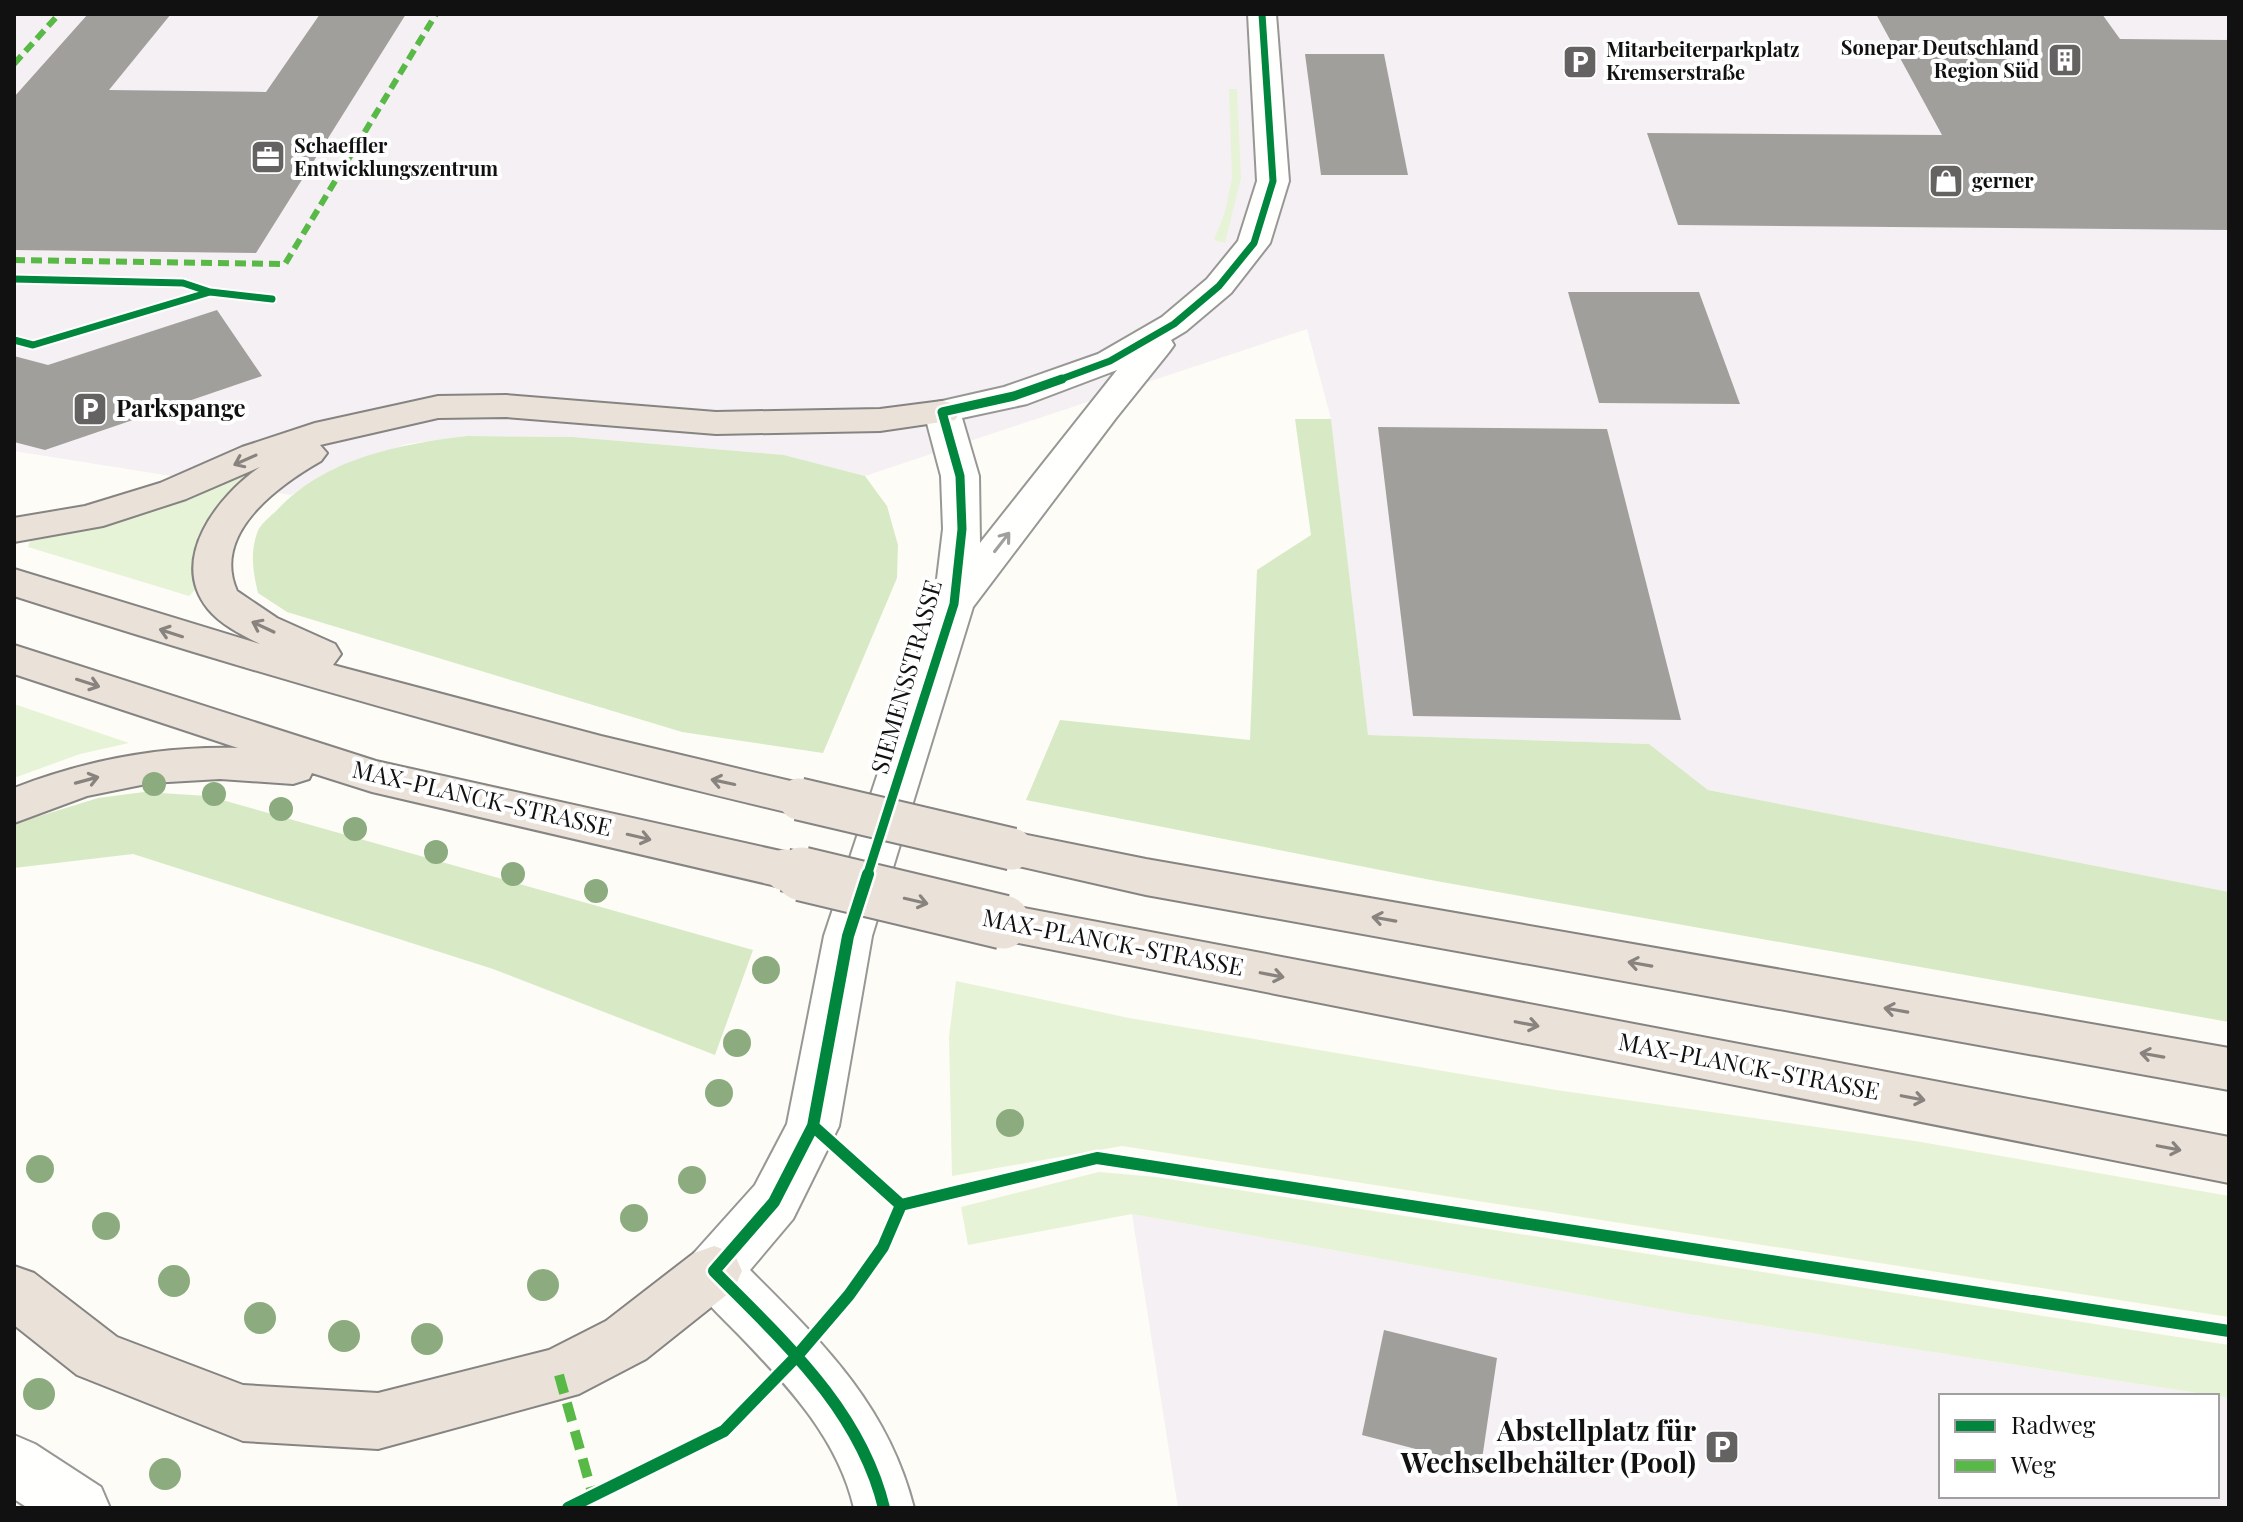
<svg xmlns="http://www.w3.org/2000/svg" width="2243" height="1522" font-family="'Playfair Display',serif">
	<rect width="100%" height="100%" fill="#fdfcf7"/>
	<path fill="#f5f0f3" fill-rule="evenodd" d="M14,14H2229V892L1708,790L1649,744L1368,735L1331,419L1307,329L865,476L784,455L573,437L467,436L407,444L335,468L291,495L14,451Z
		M1132,1214L1688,1314L2229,1398V1508H1178ZM1941,1396H2217V1496H1941Z"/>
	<path fill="#e7f3d7" d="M1229,89H1237L1241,178L1225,243L1214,240L1225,212L1232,178Z
		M246,469L262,472L202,583L189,596L28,547L30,541L36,538C112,530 178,502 246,469Z
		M14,704L129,743L80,754L14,778Z
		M956,981L1129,1018L1556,1090L1915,1141L2229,1196V1317L1122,1146L952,1176L949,1037Z
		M1099,1172L1156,1177L2229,1345V1398L1688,1314L1132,1214L968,1245L961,1207Z"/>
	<path fill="#d8eac5" d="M1295,419H1331L1368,735L1649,744L1708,790L2229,892V1022L1436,881L1026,800L1060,720L1250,740L1257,570L1311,535Z
		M467,436L573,437L784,455L865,476L887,506L898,545L897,578L823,753L682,732L287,612L258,593C253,572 250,554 257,533C260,524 270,517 277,510C325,458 400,444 467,436Z
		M144,792L208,796L753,950L715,1055L493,969L133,854L14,868V824L98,798Z"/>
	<path fill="#a19f9c" d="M88,14H171L109,90L266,92L320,14H406L256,253L14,250V97Z
		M1876,14H2102L2120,39L2229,40V230L1678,225L1647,133L1942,135Z
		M1305,54H1384L1408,175H1321Z
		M1568,292H1699L1740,404L1599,403Z
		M217,310L262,376L45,450L14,442V356L48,365Z
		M1378,427L1607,429L1681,720L1413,716Z
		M1384,1330L1497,1358L1481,1466L1362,1435Z"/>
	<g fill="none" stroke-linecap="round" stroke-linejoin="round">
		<g stroke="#979795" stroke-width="4">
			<path id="minor" d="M1248,14H1276L1289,181L1270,243L1231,293L1186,331L1171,340L1174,345L1169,352L1116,418L973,607L872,936L839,1126L793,1219L750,1270C822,1342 888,1405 914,1508H854C838,1439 789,1387 741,1337C721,1316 698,1297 686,1271L694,1253L755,1185L787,1124L824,936L934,604L943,529L941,476L924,412L929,404L1004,387L1098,354L1162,317L1207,279L1238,241L1257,181ZM1117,370L980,543L979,476L962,418L1027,404Z
				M14,1435L35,1444L101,1487L110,1508H28L14,1499Z"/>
		</g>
		<g stroke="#858482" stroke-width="4">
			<path id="highway" d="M506,395L716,412L880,409L942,401L955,404L960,412L955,420L880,431L716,434L506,417L438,418L320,445L327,453L321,461C279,485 211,533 237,591L277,618L335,644L341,654L333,665L601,736L799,783L815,787L821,799L815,811L799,815C534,753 273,679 14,596V569L260,644C242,635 221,625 208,609C168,559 218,496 260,467L186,499L103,526L14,542V518L85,506L160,483L242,447L315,423L438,396Z
				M14,645L376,761L785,852L801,858L808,870L801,882L785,888L372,792L312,773L309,779L293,784L220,779L151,783L87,796L14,823V788C86,760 161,746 238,748L14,674Z
				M1012,832L1146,859L2229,1048V1090L1146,895L996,861L989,849L996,837Z
				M1003,904L2229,1137V1183L1003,940L986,935L979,922L986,909Z
				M714,1246L734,1253L742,1271L734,1289L646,1359L579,1394L378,1449L243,1441L77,1375L14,1325V1266L34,1273L117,1337L243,1385L378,1393L549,1350L606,1321L694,1253Z"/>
		</g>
		<use href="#minor" fill="#fffffe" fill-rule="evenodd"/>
		<use href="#highway" fill="#eae1d8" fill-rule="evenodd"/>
		<g stroke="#858482" stroke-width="45" stroke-linecap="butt">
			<path id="highway-bridge-far1" d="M799,799L1012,849
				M785,870L811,876"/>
		</g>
		<g stroke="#858482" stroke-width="57" stroke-linecap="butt">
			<path id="highway-bridge" d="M802,874L1003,922"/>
		</g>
		<use href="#highway-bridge-far1" stroke="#eae1d8" stroke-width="41"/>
		<use href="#highway-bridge" stroke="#eae1d8" stroke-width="53"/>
		<path stroke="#58b947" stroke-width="6" stroke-dasharray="11 6" stroke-linecap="butt" d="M14,64L59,14
			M14,260L285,264L436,14"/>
		<path stroke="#58b947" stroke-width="10" stroke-dasharray="19 10" stroke-linecap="butt" d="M559,1375L593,1496"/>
		<g stroke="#fff" stroke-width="11">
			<path id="cycleway-far2" d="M14,279L183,283L210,292
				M14,340L33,345L210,292L272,299
				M1056,381L1110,361L1174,324L1219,286L1254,243L1273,181L1262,14"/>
		</g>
		<g stroke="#fff" stroke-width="14">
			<path id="cycleway-far1" d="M867,876L954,604L962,529L960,476L942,412L1014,396L1062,379"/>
		</g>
		<g stroke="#fff" stroke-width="17">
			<path id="cycleway" d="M868,874L848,936L813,1126L774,1202L714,1271C783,1341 860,1409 884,1508
				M813,1126L901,1205
				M568,1508L724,1431L796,1357L849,1295L883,1247L901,1205L1097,1158L2229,1331"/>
		</g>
		<use href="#cycleway-far2" stroke="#00873e" stroke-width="7"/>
		<use href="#cycleway-far1" stroke="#00873e" stroke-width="9"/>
		<use href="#cycleway" stroke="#00873e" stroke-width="12"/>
	</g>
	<g fill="#8cac80">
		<circle cx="154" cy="784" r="12"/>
		<circle cx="214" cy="794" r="12"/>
		<circle cx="281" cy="809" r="12"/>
		<circle cx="355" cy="829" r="12"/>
		<circle cx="436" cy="852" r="12"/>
		<circle cx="513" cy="874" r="12"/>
		<circle cx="596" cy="891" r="12"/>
		<circle cx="766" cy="970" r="14"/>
		<circle cx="737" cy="1043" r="14"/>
		<circle cx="719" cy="1093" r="14"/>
		<circle cx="1010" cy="1123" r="14"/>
		<circle cx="40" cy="1169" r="14"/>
		<circle cx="692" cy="1180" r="14"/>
		<circle cx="634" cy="1218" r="14"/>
		<circle cx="106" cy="1226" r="14"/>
		<circle cx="174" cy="1281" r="16"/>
		<circle cx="543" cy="1285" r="16"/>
		<circle cx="260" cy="1318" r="16"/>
		<circle cx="344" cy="1336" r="16"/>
		<circle cx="427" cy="1339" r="16"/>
		<circle cx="39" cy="1394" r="16"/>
		<circle cx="165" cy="1474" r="16"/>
	</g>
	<defs><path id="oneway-shaft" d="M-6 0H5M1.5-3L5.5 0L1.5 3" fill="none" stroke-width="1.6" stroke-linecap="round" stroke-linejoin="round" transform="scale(2)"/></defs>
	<g stroke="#88837e">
		<use href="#oneway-shaft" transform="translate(245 460) rotate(156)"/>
		<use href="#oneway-shaft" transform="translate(263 627) rotate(-155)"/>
		<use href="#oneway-shaft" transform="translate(171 633) rotate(-162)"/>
		<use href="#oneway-shaft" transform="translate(88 683) rotate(18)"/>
		<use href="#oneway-shaft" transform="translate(87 780) rotate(-15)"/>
		<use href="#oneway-shaft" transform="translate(723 782) rotate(-168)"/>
		<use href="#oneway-shaft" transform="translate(639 837) rotate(13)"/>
		<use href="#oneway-shaft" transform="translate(916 901) rotate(13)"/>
		<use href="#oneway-shaft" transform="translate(1384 919) rotate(-170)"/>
		<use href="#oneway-shaft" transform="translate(1640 964) rotate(-170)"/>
		<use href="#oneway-shaft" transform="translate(1272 975) rotate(11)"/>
		<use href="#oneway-shaft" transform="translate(1896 1010) rotate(-170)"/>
		<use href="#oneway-shaft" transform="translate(1527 1024) rotate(11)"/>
		<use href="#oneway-shaft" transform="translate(2152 1055) rotate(-170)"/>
		<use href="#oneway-shaft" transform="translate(1913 1098) rotate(11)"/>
		<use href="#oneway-shaft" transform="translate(2169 1148) rotate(11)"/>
	</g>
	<use stroke="#a0a09f" href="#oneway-shaft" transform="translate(1002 542) rotate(-52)"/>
	<defs>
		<g id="building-square" transform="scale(1.8)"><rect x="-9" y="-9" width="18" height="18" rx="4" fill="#646362" stroke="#fff"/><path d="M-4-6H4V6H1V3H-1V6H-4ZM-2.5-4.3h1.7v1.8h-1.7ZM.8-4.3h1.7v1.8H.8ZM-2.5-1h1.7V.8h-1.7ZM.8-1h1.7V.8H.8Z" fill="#fff"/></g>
		<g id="parking-square" transform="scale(1.8)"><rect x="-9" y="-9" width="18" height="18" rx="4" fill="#646362" stroke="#fff"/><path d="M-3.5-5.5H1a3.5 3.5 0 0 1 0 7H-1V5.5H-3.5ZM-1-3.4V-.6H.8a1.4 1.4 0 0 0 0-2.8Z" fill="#fff"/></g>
		<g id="office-square" transform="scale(1.8)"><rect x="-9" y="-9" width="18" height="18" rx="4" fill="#646362" stroke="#fff"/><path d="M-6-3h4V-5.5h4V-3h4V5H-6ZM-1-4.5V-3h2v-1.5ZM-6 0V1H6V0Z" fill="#fff"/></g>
		<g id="shop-square" transform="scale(1.8)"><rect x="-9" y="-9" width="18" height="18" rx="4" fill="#646362" stroke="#fff"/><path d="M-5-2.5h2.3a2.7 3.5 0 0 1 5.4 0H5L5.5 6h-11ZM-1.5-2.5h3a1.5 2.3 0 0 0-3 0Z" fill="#fff"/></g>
	</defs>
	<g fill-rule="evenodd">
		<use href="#building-square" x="2065" y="60"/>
		<use href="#parking-square" x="1580" y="62"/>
		<use href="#office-square" x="268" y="157"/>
		<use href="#shop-square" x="1946" y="181"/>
		<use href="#parking-square" x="90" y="409"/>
		<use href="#parking-square" x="1722" y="1447"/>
	</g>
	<g text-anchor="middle" stroke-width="8" stroke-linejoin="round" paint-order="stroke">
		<g font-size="20" font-weight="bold" fill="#111" stroke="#fff" text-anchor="start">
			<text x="2039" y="55" text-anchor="end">Sonepar Deutschland<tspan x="2039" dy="23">Region Süd</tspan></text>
			<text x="1606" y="57">Mitarbeiterparkplatz<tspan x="1606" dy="23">Kremserstraße</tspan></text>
			<text x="294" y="153">Schaeffler<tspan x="294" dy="23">Entwicklungszentrum</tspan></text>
			<text x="1972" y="188">gerner</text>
		</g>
		<g font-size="24" font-weight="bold" fill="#111" stroke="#fff" text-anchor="start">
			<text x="116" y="417">Parkspange</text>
		</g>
		<g font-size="24" fill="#111" stroke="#fff">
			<text transform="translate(907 677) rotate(-74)" y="8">SIEMENSSTRASSE</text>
			<text transform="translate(482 799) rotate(13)" y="8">MAX-PLANCK-STRASSE</text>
			<text transform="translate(1113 943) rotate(11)" y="8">MAX-PLANCK-STRASSE</text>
			<text transform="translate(1749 1067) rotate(11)" y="8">MAX-PLANCK-STRASSE</text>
		</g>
		<g font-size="28" font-weight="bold" fill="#111" stroke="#fff" text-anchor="end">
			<text x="1696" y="1441">Abstellplatz für<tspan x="1696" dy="32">Wechselbehälter (Pool)</tspan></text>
		</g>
	</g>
	<rect width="2243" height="1522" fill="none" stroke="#111111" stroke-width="32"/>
	<rect x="1939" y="1394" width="280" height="104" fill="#ffffff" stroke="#a0a0a0" stroke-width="2"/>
	<rect x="1955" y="1420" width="40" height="12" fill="#00873e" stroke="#a0a0a0" stroke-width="2"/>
	<text x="2011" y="1434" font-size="24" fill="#111111">Radweg</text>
	<rect x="1955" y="1460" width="40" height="12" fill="#58b947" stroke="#a0a0a0" stroke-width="2"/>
	<text x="2011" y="1474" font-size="24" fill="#111111">Weg</text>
</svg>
